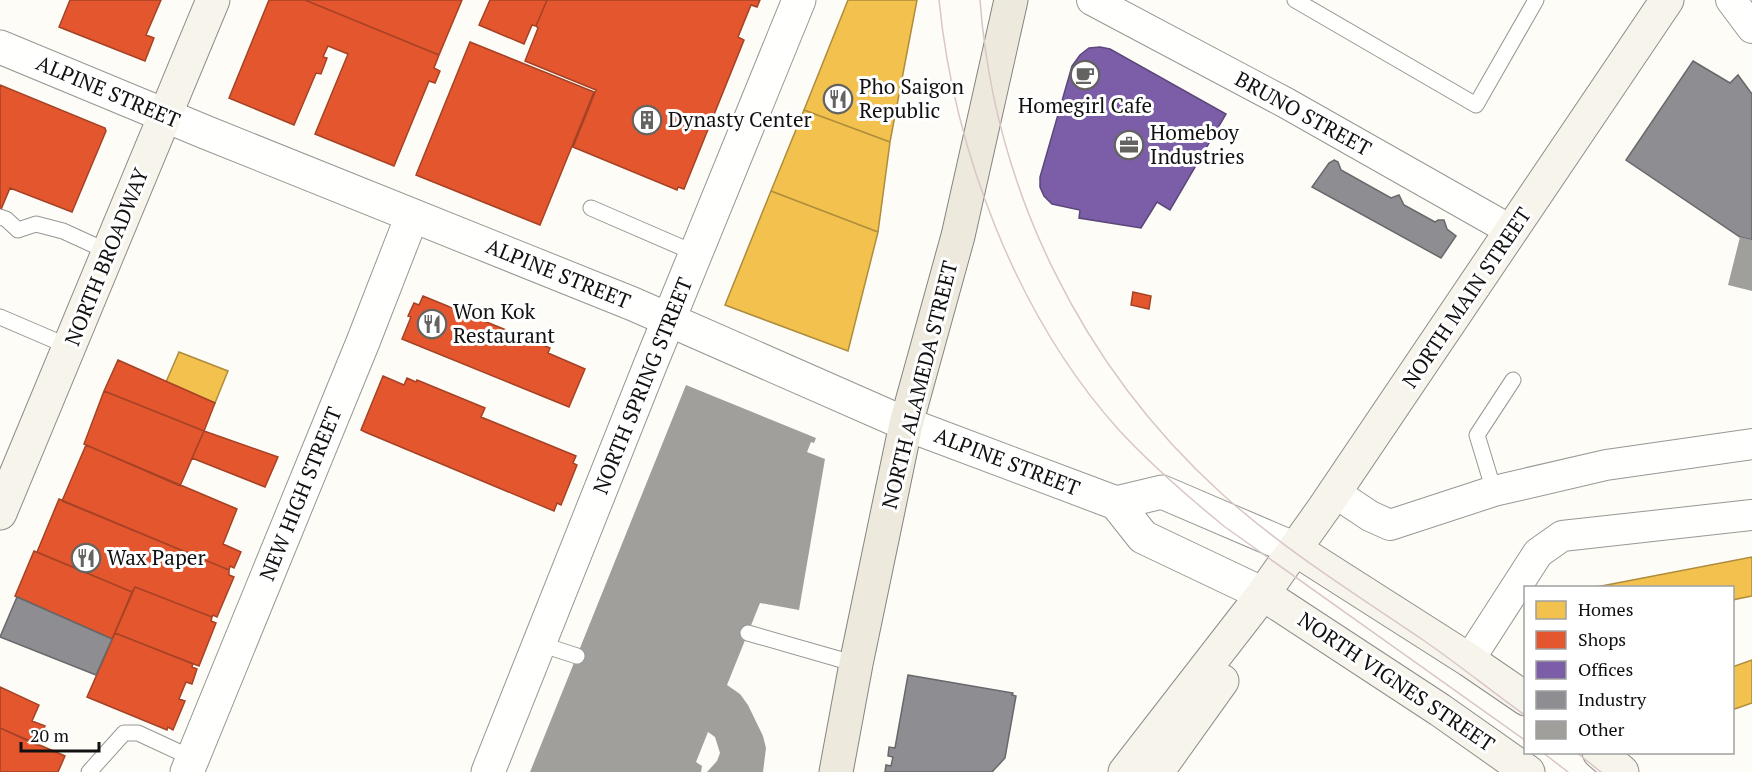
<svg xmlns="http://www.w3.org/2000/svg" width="1752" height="772" font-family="'PT Serif',serif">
	<rect width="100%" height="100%" fill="#fdfcf7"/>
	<path fill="#f2c14e" stroke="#ae8c3c" stroke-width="1.5" d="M848,0H917L890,142L804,110Z
		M804,110L890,142L878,232L771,191Z
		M771,191L878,232L848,351L725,305Z
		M179,352L228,371L215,403L166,382Z
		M1752,557V596L1732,600V588H1591Z
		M1752,660V703L1732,710V667Z"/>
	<path fill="#e4572e" stroke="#a54225" stroke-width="1.5" d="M70,0H161L146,35L154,38L145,61L59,27Z
		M269,0H305L439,55L434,68L440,71L435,83L429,81L394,166L315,134L348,54L328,46L323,57L327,58L321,74L316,73L294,125L229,98Z
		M305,0H462L439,55Z
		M490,0H547L536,26L532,25L524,44L479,25Z
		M547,0H760L757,7L751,5L738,37L744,40L684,189L678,187L677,190L573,147L596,90L525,61L538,28L536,26Z
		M470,42L594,92L540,225L416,175Z
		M0,85L105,128L106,131L72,212L10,188L0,212Z
		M1133,292L1151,296L1149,309L1131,305Z
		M423,296L550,348L548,353L585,369L569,407L402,339L411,317L408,316L414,303L419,305Z
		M118,360L215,403L204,431L104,391Z
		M383,376L404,385L407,378L416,382L417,380L485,408L481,417L576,456L573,463L577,465L561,505L557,503L554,511L365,432L361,430Z
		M104,391L204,431L180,486L84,444Z
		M204,431L278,457L265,487L192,458Z
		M86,445L237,509L223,544L241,552L234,568L230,566L229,570L62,501Z
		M59,499L229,570V575L234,577L217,617L213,615L212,617L135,587L132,592L37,552Z
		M34,551L132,592L112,639L15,596Z
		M135,587L212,617L211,621L216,623L199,666L115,633Z
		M115,633L193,664L192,667L197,669L192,684L186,682L179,699L185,701L173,730L168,727L167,730L87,697Z
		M0,687L39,705L32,721L45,726L37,745L0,728Z
		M0,728L65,756L58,772H0Z"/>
	<path fill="#7b5ea7" stroke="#5b477a" stroke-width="1.5" d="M1100,47L1110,49L1226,114L1170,210L1157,202L1141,228L1079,218L1080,210L1052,204L1044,196L1040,187V177L1072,66L1080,55L1089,48Z"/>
	<path fill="#8d8d92" stroke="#68686b" stroke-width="1.5" d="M1693,61L1730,83L1738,75L1752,94V240L1740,237L1626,160Z
		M1334,160L1338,162L1341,170L1391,198L1399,195L1404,205L1435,222L1438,220H1444L1447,229L1456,236L1441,258L1312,187L1329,163Z
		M17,597L112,639L96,675L0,637Z
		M908,675L1013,693L1012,695L1016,696L1005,758L992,772H885L886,765L891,766L893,757L888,756L889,747L895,748Z"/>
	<path fill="#a19f9c" d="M1740,237L1752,240V291L1728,285Z
		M686,385L816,438L814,443L811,442L807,452L825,459L799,610L760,603L727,685L740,694L748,705L763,736L766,748L763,772H707L717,761L720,753L715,737L708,732L696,762L702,766L701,772H530Z"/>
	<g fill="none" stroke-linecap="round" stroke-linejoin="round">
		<g stroke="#979795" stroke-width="17">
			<path id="service" d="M1295,0L1476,105L1536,0
				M591,208L697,254
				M0,217L6,219L18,230L36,224L63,231L109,252
				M0,317L70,347
				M1494,491L1477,435L1513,380
				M748,633L856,664
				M540,644L577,656
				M89,772L124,733H138L192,758"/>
		</g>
		<g stroke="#979795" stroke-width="32">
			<path id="minor" d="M1092,0L1286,103L1512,231
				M1731,0L1752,28
				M1334,492L1370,516L1390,525L1494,491L1606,465L1752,444
				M1469,660L1538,553L1562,536L1752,515"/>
		</g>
		<g stroke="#979795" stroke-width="35">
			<path id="tertiary" d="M0,47L205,132L633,304L906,424L1116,503L1143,537L1263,594
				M1116,503L1162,492L1295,549
				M187,772L363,342L412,216
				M488,772L651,363L799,0"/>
		</g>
		<g stroke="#8e8d8b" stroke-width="35">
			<path id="secondary" d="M0,513L213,0
				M1295,549L1469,660L1526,699
				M1263,594L1440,710L1528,772
				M1599,752L1622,772
				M1125,772L1263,594L1324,508L1667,0
				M1157,772L1222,681"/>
		</g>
		<g stroke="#858482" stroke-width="35">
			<path id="primary" d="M836,772L856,664L906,424L958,236L1011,0"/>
		</g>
		<use href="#service" stroke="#fffffe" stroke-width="15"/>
		<use href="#minor" stroke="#fffffe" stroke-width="30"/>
		<use href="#tertiary" stroke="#fffffe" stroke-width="33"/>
		<use href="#secondary" stroke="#f6f4eb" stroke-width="33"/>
		<use href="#primary" stroke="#ede9dc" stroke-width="33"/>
		<path stroke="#d9c6c7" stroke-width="1.5" d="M939,0C954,150 1016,315 1118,429C1151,465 1187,496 1225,527L1526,741
			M980,0C994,188 1081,366 1221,493C1283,549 1354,593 1423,640C1458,664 1491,691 1526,716
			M1542,752L1568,772
			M1576,752L1601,772"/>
	</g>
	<defs>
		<g id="cafe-ring" transform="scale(1.5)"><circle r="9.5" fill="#fff" stroke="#646362" stroke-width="1.5"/><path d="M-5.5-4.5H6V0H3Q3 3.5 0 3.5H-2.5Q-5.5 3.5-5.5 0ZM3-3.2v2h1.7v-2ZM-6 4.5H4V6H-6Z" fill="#646362"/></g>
		<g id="restaurant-ring" transform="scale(1.5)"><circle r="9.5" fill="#fff" stroke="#646362" stroke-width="1.5"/><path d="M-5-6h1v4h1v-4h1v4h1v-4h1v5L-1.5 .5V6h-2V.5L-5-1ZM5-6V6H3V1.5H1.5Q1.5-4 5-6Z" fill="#646362"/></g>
		<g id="building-ring" transform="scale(1.5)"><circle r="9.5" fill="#fff" stroke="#646362" stroke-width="1.5"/><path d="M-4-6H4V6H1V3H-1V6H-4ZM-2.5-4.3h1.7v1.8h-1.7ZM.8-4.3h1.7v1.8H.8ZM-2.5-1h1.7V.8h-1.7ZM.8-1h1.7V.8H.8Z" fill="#646362"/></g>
		<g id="office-ring" transform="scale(1.5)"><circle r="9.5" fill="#fff" stroke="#646362" stroke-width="1.5"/><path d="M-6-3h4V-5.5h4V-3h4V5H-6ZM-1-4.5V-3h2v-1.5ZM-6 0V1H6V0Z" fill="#646362"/></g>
	</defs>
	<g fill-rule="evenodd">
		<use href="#cafe-ring" x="1085" y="75"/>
		<use href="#restaurant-ring" x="838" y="99"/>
		<use href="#building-ring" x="647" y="120"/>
		<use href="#office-ring" x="1129" y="145"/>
		<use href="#restaurant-ring" x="432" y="324"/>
		<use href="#restaurant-ring" x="86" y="558"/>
	</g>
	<g text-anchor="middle" stroke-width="6" stroke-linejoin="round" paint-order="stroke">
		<g font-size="21" fill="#111" stroke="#fff" text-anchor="start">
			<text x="859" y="94">Pho Saigon<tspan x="859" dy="24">Republic</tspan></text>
			<text x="1085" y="113" text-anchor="middle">Homegirl Cafe</text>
			<text x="668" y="127">Dynasty Center</text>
			<text x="1150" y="140">Homeboy<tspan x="1150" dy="24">Industries</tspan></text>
			<text x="453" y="319">Won Kok<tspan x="453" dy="24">Restaurant</tspan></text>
			<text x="107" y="565">Wax Paper</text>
		</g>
		<g font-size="21" fill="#111" stroke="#fff">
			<text transform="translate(108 92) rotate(23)" y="7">ALPINE STREET</text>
			<text transform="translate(1303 114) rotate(29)" y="7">BRUNO STREET</text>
			<text transform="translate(107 257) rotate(-68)" y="7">NORTH BROADWAY</text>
			<text transform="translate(558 274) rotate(22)" y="7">ALPINE STREET</text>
			<text transform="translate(1467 298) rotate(-56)" y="7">NORTH MAIN STREET</text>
			<text transform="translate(920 385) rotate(-76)" y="7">NORTH ALAMEDA STREET</text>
			<text transform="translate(643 386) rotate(-68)" y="7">NORTH SPRING STREET</text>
			<text transform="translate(1007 462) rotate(21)" y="7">ALPINE STREET</text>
			<text transform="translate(301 494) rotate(-68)" y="7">NEW HIGH STREET</text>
			<text transform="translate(1396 682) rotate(34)" y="7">NORTH VIGNES STREET</text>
		</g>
	</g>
	<rect x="1524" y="586" width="210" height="168" fill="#ffffff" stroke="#a0a0a0" stroke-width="1.5"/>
	<rect x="1536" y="601" width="30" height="18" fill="#f2c14e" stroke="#a0a0a0" stroke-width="1.5"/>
	<text x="1578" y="616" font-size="18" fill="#111111">Homes</text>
	<rect x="1536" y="631" width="30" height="18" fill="#e4572e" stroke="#a0a0a0" stroke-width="1.5"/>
	<text x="1578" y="646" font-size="18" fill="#111111">Shops</text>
	<rect x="1536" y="661" width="30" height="18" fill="#7b5ea7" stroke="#a0a0a0" stroke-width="1.5"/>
	<text x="1578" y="676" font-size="18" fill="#111111">Offices</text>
	<rect x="1536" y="691" width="30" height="18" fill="#8d8d92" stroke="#a0a0a0" stroke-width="1.5"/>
	<text x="1578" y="706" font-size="18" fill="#111111">Industry</text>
	<rect x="1536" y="721" width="30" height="18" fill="#a19f9c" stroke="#a0a0a0" stroke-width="1.5"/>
	<text x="1578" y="736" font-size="18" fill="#111111">Other</text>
	<path d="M21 742v9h78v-9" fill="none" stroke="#111111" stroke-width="3"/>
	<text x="30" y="742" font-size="18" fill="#111111" stroke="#ffffff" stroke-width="4.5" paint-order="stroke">20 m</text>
</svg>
